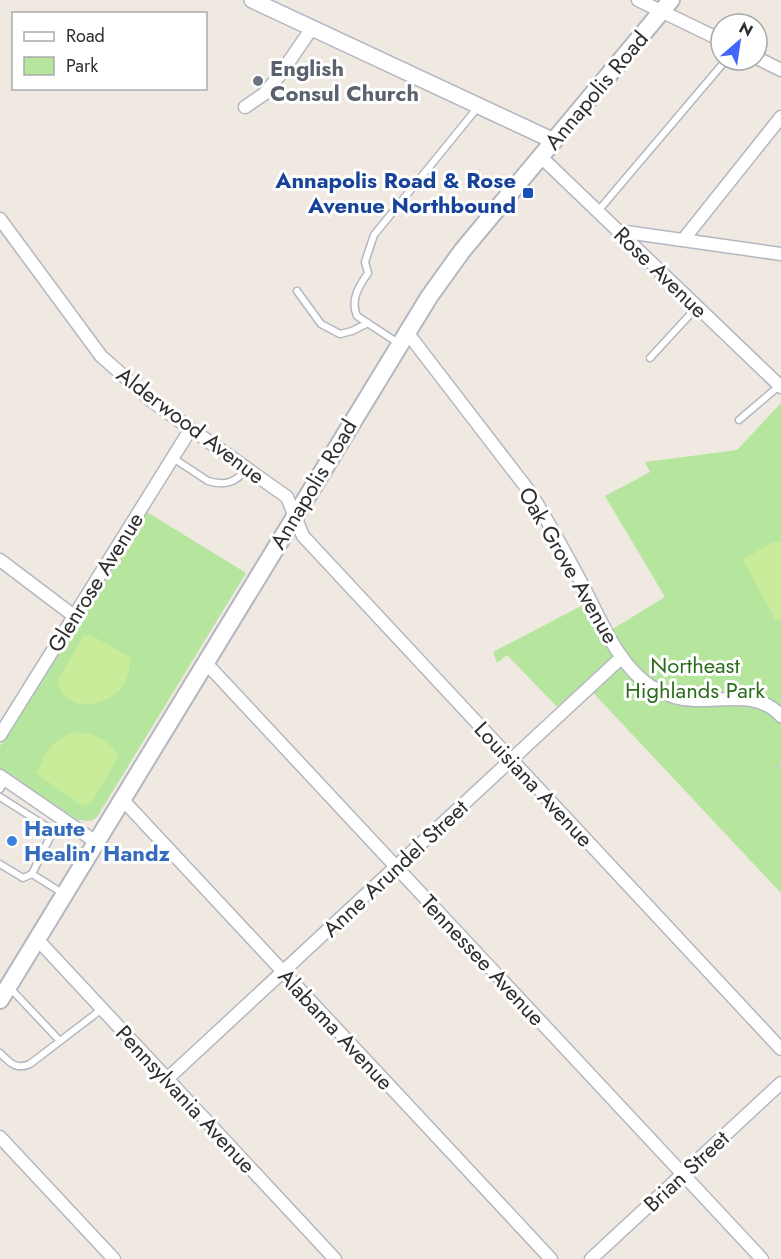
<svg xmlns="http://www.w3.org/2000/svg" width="781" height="1259" font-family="Jost,sans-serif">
	<rect width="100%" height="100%" fill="#efe9e1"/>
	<path fill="#b6e59e" d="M781,403V893L584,683L557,707L507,655L497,663L493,652L585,604L603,635L665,597L605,496L650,472L645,462L737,450Z
		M147,512L246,573L97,817L91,821L78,820L0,769V746Z"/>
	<path fill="#c9ec9a" d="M781,541V620L775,619L743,560L769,544Z
		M91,635L131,658C129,668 129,677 123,686C111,703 81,712 64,695C61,692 59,686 57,682L83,636Z
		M77,732C94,734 111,740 118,757L91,804L80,805L36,773C47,751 51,739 77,732Z"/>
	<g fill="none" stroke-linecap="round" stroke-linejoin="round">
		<g stroke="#b4b7c1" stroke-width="9">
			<path id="service" d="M598,211L726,60
				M297,291L321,324L340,334L352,331L368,323
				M398,343L357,316C350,300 359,286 368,273L365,262L374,235L478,107
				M650,358L697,307
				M739,420L779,386
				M173,458L208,481C225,486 236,483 247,468
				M0,789L5,780
				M0,797L49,828L52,833L32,874
				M0,864L23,878L32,874L64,894
				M9,987L60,1041
				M0,1053C10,1063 16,1070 30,1064L102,1009"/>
		</g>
		<g stroke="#b4b7c1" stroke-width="15">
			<path id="minor" d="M638,0L721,40
				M757,58L781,70
				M245,107L264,94L279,76L312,28
				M541,157L781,387
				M0,219L101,356L153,402L287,497L303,536L781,1049
				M619,231L781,254
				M683,240L781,117
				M406,331L529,491C549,522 566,554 583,586C601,620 618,666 652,687C664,694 680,700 695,700C724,701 759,691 781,716
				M0,560L74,616
				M205,662L762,1259
				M0,735L190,430
				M0,776L96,842
				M122,799L551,1259
				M37,939L335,1259
				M167,1079L622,657
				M0,1137L114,1259
				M591,1259L781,1083"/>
		</g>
		<g stroke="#b4b7c1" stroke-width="18">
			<path id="tertiary" d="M252,0L554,141"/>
		</g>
		<g stroke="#b4b7c1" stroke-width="20">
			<path id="secondary" d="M0,1000L429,297L462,251L671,0"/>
		</g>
		<path stroke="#c9c9c9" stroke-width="2" stroke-dasharray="4.5 3" stroke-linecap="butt" d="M775,768L781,762"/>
		<use href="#service" stroke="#fff" stroke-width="6"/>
		<use href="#minor" stroke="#fff" stroke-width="12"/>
		<use href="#tertiary" stroke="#fff" stroke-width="15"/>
		<use href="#secondary" stroke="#fff" stroke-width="16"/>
	</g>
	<circle fill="#6b7280" stroke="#fff" stroke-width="2" cx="258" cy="81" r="6"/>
	<rect fill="#1a4fb4" stroke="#fff" stroke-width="2" x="522" y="187" width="12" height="12" rx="3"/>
	<circle fill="#3f7fe0" stroke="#fff" stroke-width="2" cx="12" cy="841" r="6"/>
	<g text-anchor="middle" stroke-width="6" stroke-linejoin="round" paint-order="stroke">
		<g font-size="22" font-weight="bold" fill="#5b616d" stroke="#fff" text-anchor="start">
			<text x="270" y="76">English<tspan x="270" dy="25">Consul Church</tspan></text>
		</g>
		<g font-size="22" fill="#2e2e2e" stroke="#fff">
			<text transform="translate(596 90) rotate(-50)" y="8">Annapolis Road</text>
			<text transform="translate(661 272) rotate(44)" y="8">Rose Avenue</text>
			<text transform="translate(191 425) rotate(37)" y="8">Alderwood Avenue</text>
			<text transform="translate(313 484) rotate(-59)" y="8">Annapolis Road</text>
			<text transform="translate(569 565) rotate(60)" y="8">Oak Grove Avenue</text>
			<text transform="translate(95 582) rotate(-58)" y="8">Glenrose Avenue</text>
			<text transform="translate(534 784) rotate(47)" y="8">Louisiana Avenue</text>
			<text transform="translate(395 868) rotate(-43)" y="8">Anne Arundel Street</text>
			<text transform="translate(483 960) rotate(47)" y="8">Tennessee Avenue</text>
			<text transform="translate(336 1029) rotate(47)" y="8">Alabama Avenue</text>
			<text transform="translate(186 1099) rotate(47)" y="8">Pennsylvania Avenue</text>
			<text transform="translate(686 1171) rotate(-43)" y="8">Brian Street</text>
		</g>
		<g font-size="22" font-weight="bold" fill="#164399" stroke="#fff" text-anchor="end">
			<text x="516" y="188">Annapolis Road &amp; Rose<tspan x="516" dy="25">Avenue Northbound</tspan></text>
		</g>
		<g font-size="22" fill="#2c6e1b" stroke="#fff">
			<text x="695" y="673">Northeast<tspan x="695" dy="25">Highlands Park</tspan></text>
		</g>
		<g font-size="22" font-weight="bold" fill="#366cbe" stroke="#fff" text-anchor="start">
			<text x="24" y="836">Haute<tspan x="24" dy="25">Healin' Handz</tspan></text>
		</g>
	</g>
	<rect x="12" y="12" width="195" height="78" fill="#ffffff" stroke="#ababab" stroke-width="1.5"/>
	<rect x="24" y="32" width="30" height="9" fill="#ffffff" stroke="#ababab" stroke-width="1.5"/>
	<text x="66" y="42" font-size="18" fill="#2e2e2e">Road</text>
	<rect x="24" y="57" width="30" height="18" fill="#b6e59e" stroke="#ababab" stroke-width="1.5"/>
	<text x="66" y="72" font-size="18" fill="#2e2e2e">Park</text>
	<g transform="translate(739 42) rotate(29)"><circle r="28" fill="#ffffff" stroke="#ababab" stroke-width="1.5"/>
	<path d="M0-4.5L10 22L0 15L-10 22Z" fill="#4264fb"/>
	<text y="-9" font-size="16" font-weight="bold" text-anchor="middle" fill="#2e2e2e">N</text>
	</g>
</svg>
